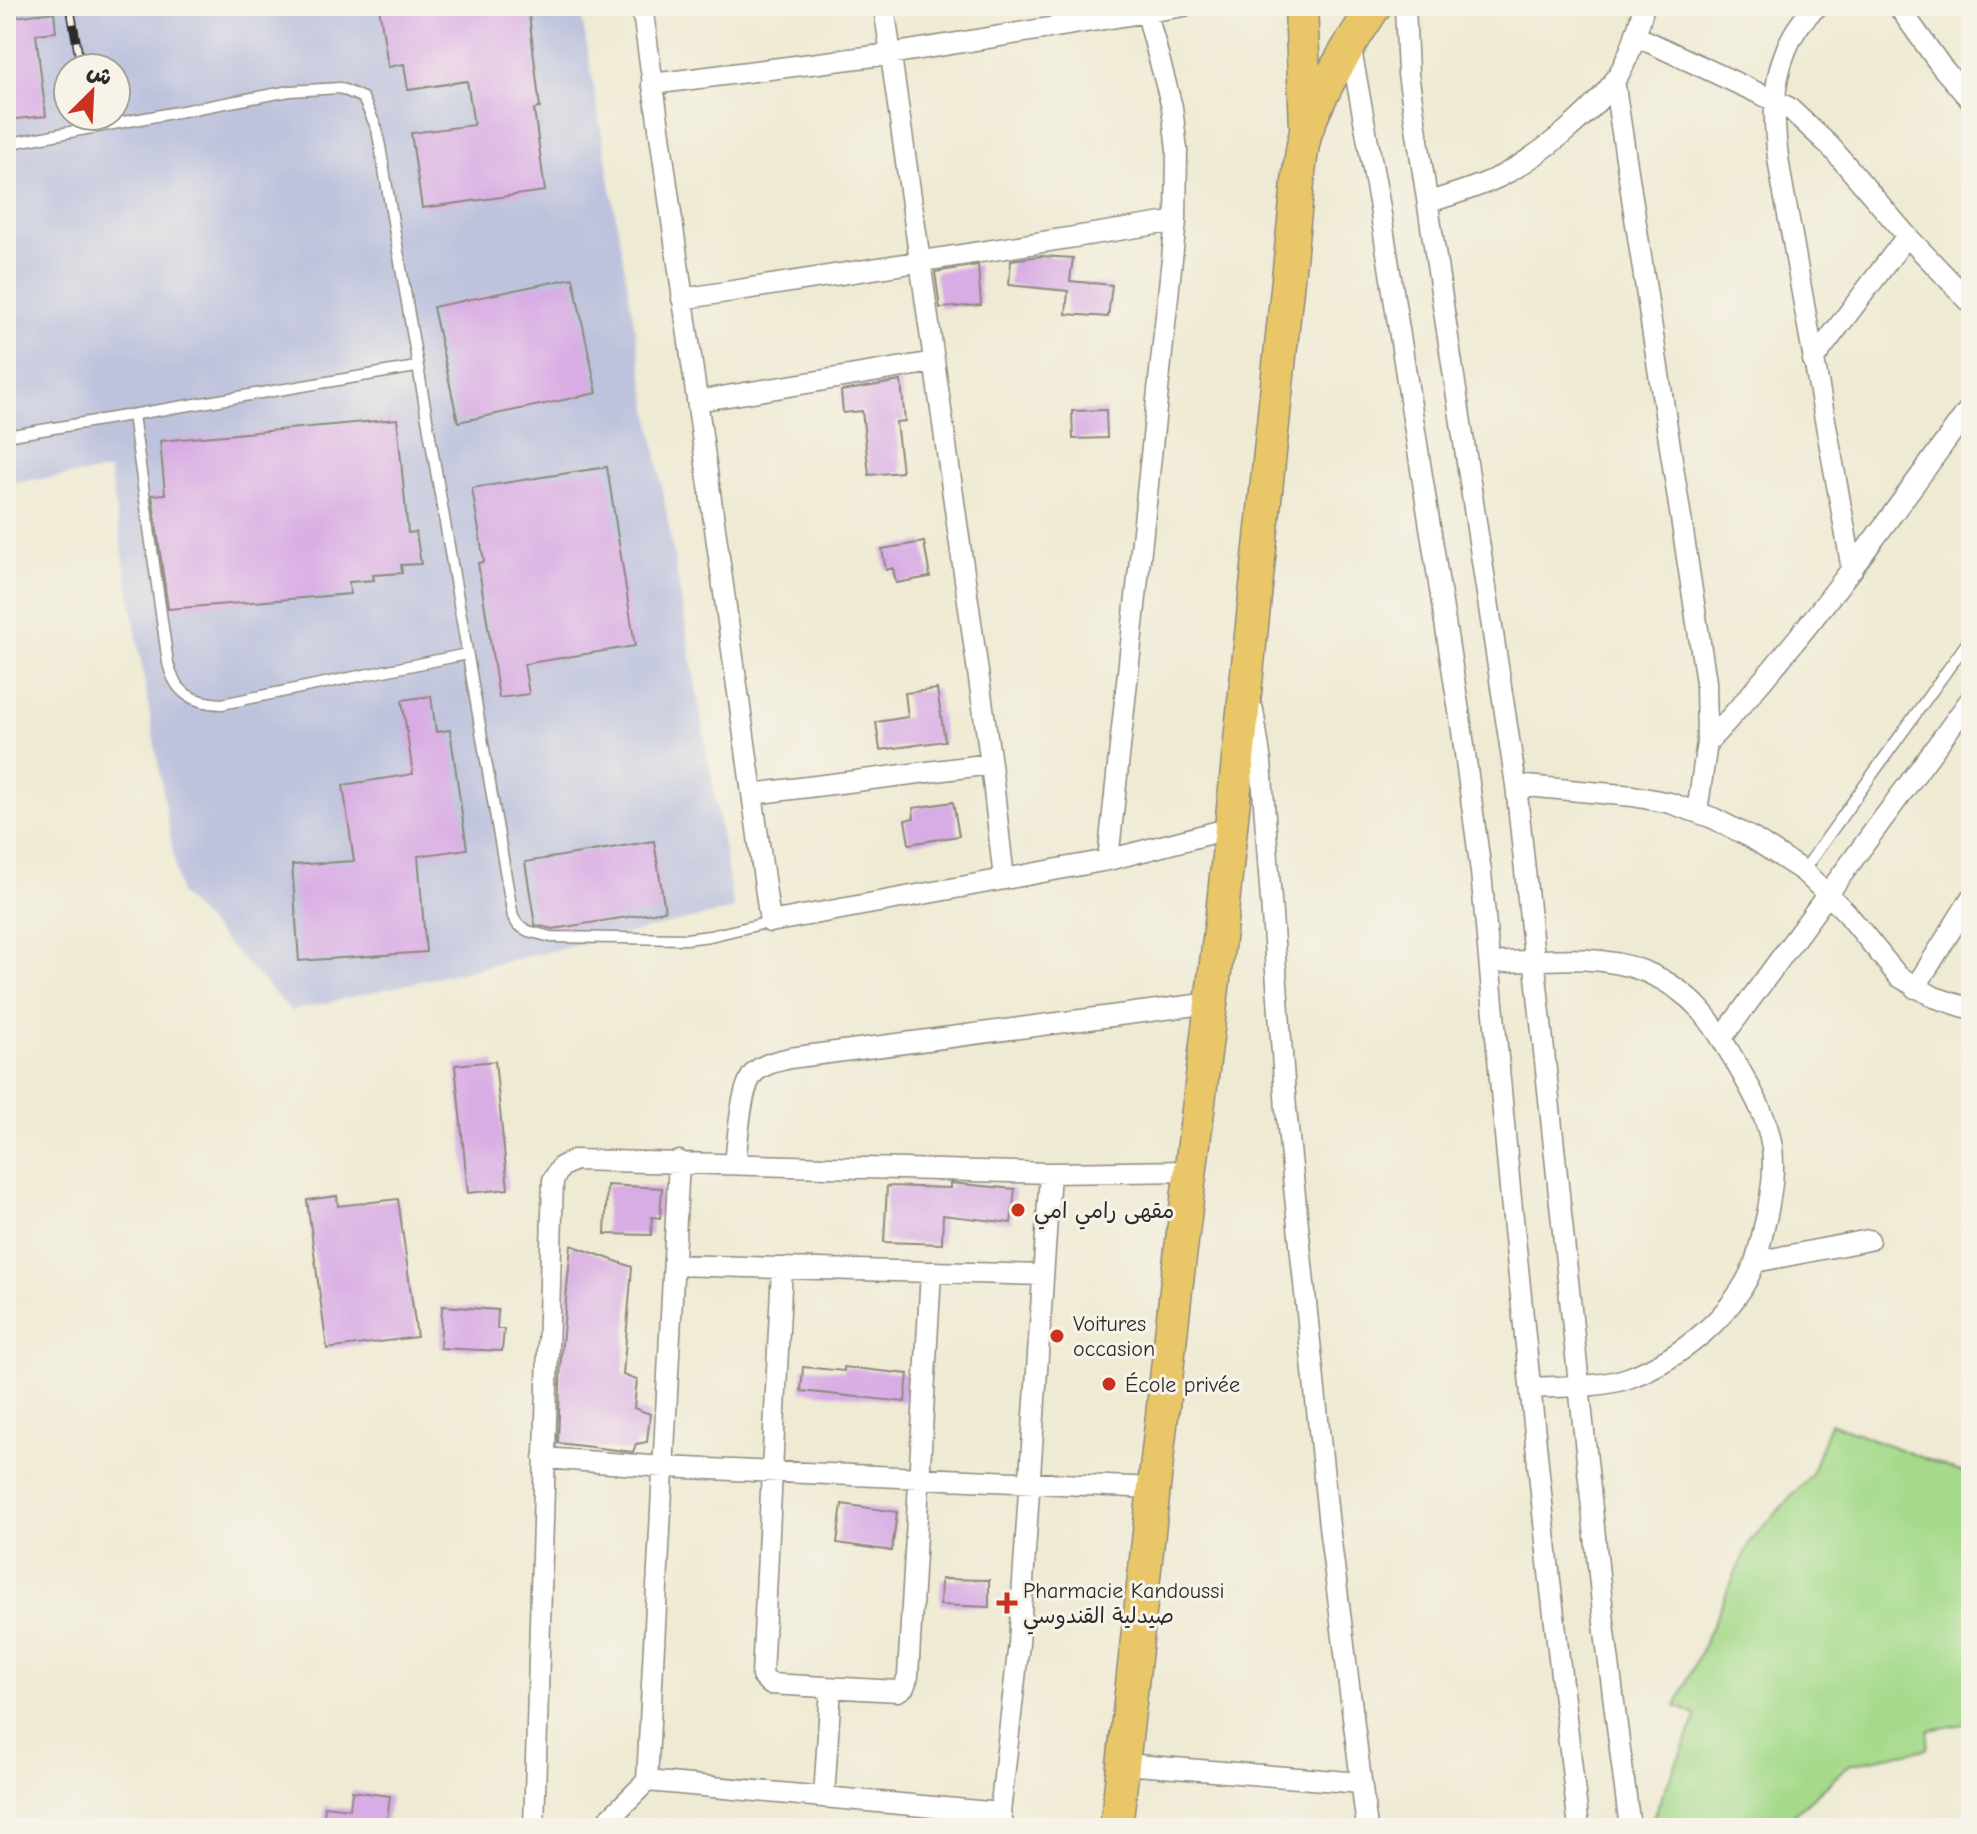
<svg xmlns="http://www.w3.org/2000/svg" width="1977" height="1834" font-family="'Comic Neue','Playpen Sans Arabic',sans-serif">
	<rect width="100%" height="100%" fill="#f7f3e8"/>
	<filter id="ink" filterUnits="userSpaceOnUse"><feTurbulence type="fractalNoise" baseFrequency=".0125" numOctaves="2"/><feDisplacementMap in="SourceGraphic" scale="16" xChannelSelector="R" yChannelSelector="G"/><feConvolveMatrix kernelMatrix="1 2 1 2 8 2 1 2 1" color-interpolation-filters="sRGB"/></filter>
	<filter id="wash" filterUnits="userSpaceOnUse"><feTurbulence type="fractalNoise" baseFrequency=".006" numOctaves="4" result="noise"/><feDisplacementMap in="SourceGraphic" scale="32" xChannelSelector="R" yChannelSelector="G"/><feGaussianBlur stdDeviation="1.8" result="paint"/><feColorMatrix in="noise" values="0 0 0 0 0 0 0 0 0 0 0 0 0 0 0 0 0 1.4 0 .05"/><feComposite in="paint" operator="in"/></filter>
	<g filter="url(#wash)">
		<rect width="100%" height="100%" fill="#efead3"/>
		<path fill="#bec3dd" fill-rule="evenodd" d="M6,6H580L734,909L291,1011L180,894L109,471L6,483ZM68,68H116V116H68Z"/>
		<path fill="#a5da8b" stroke="#68825b" stroke-width="2" d="M1830,1423L1971,1476V1723L1929,1730L1927,1749L1851,1764L1778,1828L1649,1826L1697,1716L1676,1706L1684,1688L1750,1541L1811,1475Z"/>
		<g id="blocks">
			<path fill="#d8ace4" d="M379,6H528L540,108L534,109L545,191L422,208L411,133L474,125L467,81L408,90L404,64L388,67Z
				M54,12L56,32L36,34L46,116L6,120V18Z
				M1041,256L1073,258L1070,281L1112,285L1108,317L1066,314L1068,291L1009,285L1011,260Z
				M978,265L981,305L940,308L935,272Z
				M573,278L597,393L458,422L433,307Z
				M901,381L905,421L896,422L902,472L869,475L862,411L843,413L841,391Z
				M1106,410L1107,438L1073,439L1072,411Z
				M397,419L408,533L416,532L421,564L401,565L402,573L373,575L374,580L349,582L350,594L168,609L152,495L165,494L160,441Z
				M607,467L635,646L524,664L529,694L499,698L478,563L484,562L472,488Z
				M924,542L930,577L896,583L893,568L886,570L882,549Z
				M937,689L945,741L880,750L876,722L908,717L905,693Z
				M431,696L436,732L450,730L467,849L418,856L426,952L299,961L292,865L354,861L343,785L413,774L402,700Z
				M953,802L959,836L909,844L905,820L914,818L913,808Z
				M654,841L665,911L553,929L535,925L525,862Z
				M495,1061L508,1189L468,1193L455,1065Z
				M950,1183L1015,1189L1011,1223L943,1215L942,1244L884,1242L887,1186L950,1188Z
				M607,1185L662,1188L660,1218L652,1217L651,1235L605,1234Z
				M337,1196L338,1206L398,1199L417,1337L327,1349L307,1200Z
				M571,1245L632,1267L623,1375L637,1380L634,1408L650,1414L647,1442L636,1444L633,1452L558,1443L561,1355Z
				M442,1306L498,1310L497,1329H504L502,1351L440,1348Z
				M803,1367L844,1371V1367L908,1374L905,1402L801,1391Z
				M842,1504L897,1512L892,1551L837,1543Z
				M941,1579L989,1580V1607L940,1605Z
				M352,1791L390,1796L386,1828H323L325,1806L350,1809Z"/>
		</g>
	</g>
	<g filter="url(#ink)">
		<use href="#blocks" fill-opacity="0" stroke="#8d8a7f" stroke-width="2"/>
		<g fill="none" stroke-linecap="round" stroke-linejoin="round">
			<g stroke="#8d8a7f" stroke-width="13">
				<path id="service" d="M6,144L290,91L340,88L363,98L377,129L513,917L518,925L528,931L551,937L686,939L710,936L770,922
					M133,415L168,663C175,693 192,703 222,704L467,654
					M6,436L416,367
					M1803,871L1971,637"/>
			</g>
			<g stroke="#8d8a7f" stroke-width="23">
				<path id="minor" d="M642,6L770,922L1108,860L1231,828
					M884,6L991,764L1004,879
					M1405,6L1408,74L1516,785L1605,1632L1630,1828
					M1818,6C1790,27 1776,68 1775,103C1773,153 1787,204 1795,253C1813,359 1834,464 1852,570
					M1898,6L1941,66L1971,101
					M1636,36L1788,107L1830,146L1907,236L1971,303
					M1350,44L1379,202L1461,724L1481,872L1510,1189L1550,1581L1579,1828
					M1614,80L1706,682L1707,743L1697,812
					M652,84L890,54L1184,6
					M1429,202C1454,194 1480,187 1503,175C1540,155 1591,114 1615,80C1630,58 1637,31 1644,6
					M682,299L1176,221
					M1813,360L1907,236
					M697,401L934,362
					M1253,710L1261,762L1286,1109L1329,1526L1367,1828
					M1707,743C1805,638 1887,522 1971,406
					M1516,785L1633,796L1670,803L1713,818L1752,838L1803,871L1846,912L1898,976L1934,997L1971,1009
					M752,794L991,764
					M1108,860L1176,221L1177,150L1172,107L1145,6
					M1490,963C1542,961 1596,952 1646,972C1694,992 1713,1022 1737,1065C1752,1091 1768,1118 1772,1148C1775,1171 1771,1193 1767,1215C1763,1230 1760,1247 1755,1262C1735,1315 1680,1359 1628,1378C1601,1388 1560,1386 1531,1388
					M1915,988L1971,898
					M1722,1038L1971,699
					M735,1163C738,1141 740,1086 755,1072C765,1063 778,1061 790,1058L1211,1003
					M1755,1262L1869,1240
					M674,1265L1043,1275
					M782,1268L762,1676L770,1684L898,1691L904,1687L908,1676L931,1272
					M544,1458L664,1467L1155,1488
					M1124,1764L1361,1783
					M647,1781L1000,1813
					M824,1797L831,1688
					M534,1828L553,1180L561,1167L574,1160L1050,1173L1192,1171
					M600,1828L647,1781L679,1161
					M1004,1828L1000,1813L1019,1643L1050,1173"/>
			</g>
			<g stroke="#8d8a7f" stroke-width="35">
				<path id="primary" d="M1301,6L1306,127
					M1116,1828L1176,1290L1222,914L1299,173C1301,159 1302,143 1307,129C1323,86 1349,45 1375,6"/>
			</g>
			<use href="#service" stroke="#fff" stroke-width="10"/>
			<use href="#minor" stroke="#fff" stroke-width="20"/>
			<use href="#primary" stroke="#e9c769" stroke-width="32"/>
			<g stroke="#2b2b2b" stroke-width="9">
				<path id="rail" d="M15,6L16,9
					M70,6L81,68"/>
			</g>
			<use href="#rail" stroke="#f7f3e8" stroke-width="6" stroke-dasharray="18" stroke-linecap="butt"/>
		</g>
	</g>
	<g fill="#c8321e" stroke="#f7f3e8" stroke-width="3">
		<circle cx="1018" cy="1210" r="8"/>
		<circle cx="1057" cy="1336" r="8"/>
		<circle cx="1109" cy="1384" r="8"/>
		<path d="M1003 1591h8v8h8v8h-8v8h-8v-8h-8v-8h8z"/>
	</g>
	<g text-anchor="middle" stroke-width="6" stroke-linejoin="round" paint-order="stroke">
		<g font-size="22" fill="#2b2b2b" stroke="#f7f3e8" text-anchor="start">
			<text x="1034" y="1218">مقهى رامي امي</text>
			<text x="1073" y="1331">Voitures<tspan x="1073" dy="25">occasion</tspan></text>
			<text x="1125" y="1392">École privée</text>
			<text x="1023" y="1598">Pharmacie Kandoussi<tspan x="1023" dy="25">صيدلية القندوسي</tspan></text>
		</g>
	</g>
	<rect width="1977" height="1834" fill="none" stroke="#f7f3e8" stroke-width="32"/>
	<g transform="translate(92 92) rotate(24)"><circle r="38" fill="#f7f3e8" stroke="#a5a39c" stroke-width="2"/>
	<path d="M0-6L14 30L0 20L-14 30Z" fill="#c8321e"/>
	<text y="-12" font-size="22" font-weight="bold" text-anchor="middle" fill="#2b2b2b">ش</text>
	</g>
</svg>
